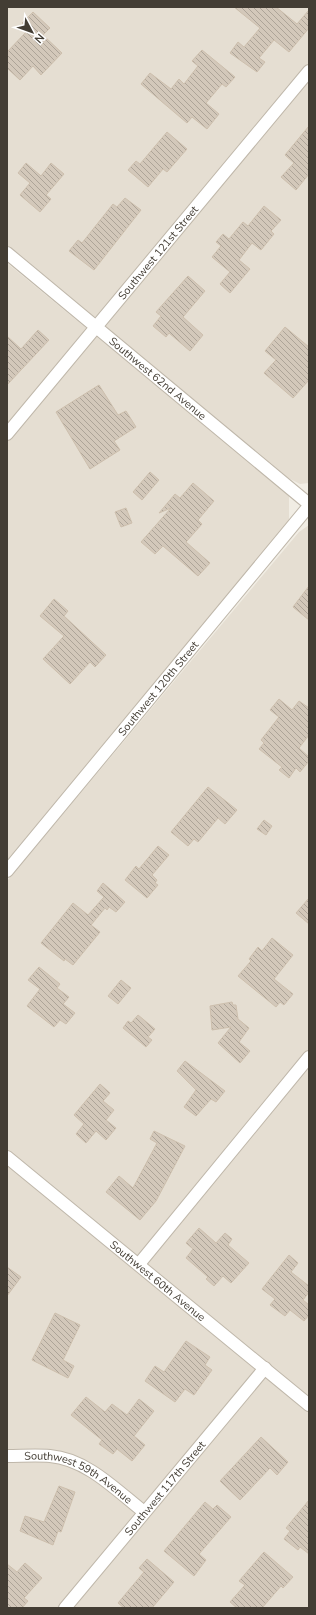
<svg xmlns="http://www.w3.org/2000/svg" width="316" height="1615" font-family="'Nunito Sans',sans-serif">
	<defs>
		<pattern id="building-back-hatch" width="6" height="6" patternUnits="userSpaceOnUse"><rect width="6" height="6" fill="#d3c8ba"/><path d="M-1 5l2 2M0 0l6 6M5-1l2 2" fill="none" stroke="#ada498"/></pattern>
	</defs>
	<rect width="100%" height="100%" fill="#f1ede4"/>
	<path fill="#e5ded2" d="M7,7H309V483L300,484L280,474L7,245Z
		M7,263L289,495V522L7,860Z
		M309,525V1608H7V881L299,532Z"/>
	<path fill="url(#building-back-hatch)" stroke="#cdbfad" d="M234,7H276L297,24L309,10V28L289,52L274,40L259,58L265,62L257,72L230,53L238,42L244,47L260,28Z
		M33,12L50,28L43,35L62,53L41,75L33,66L20,80L7,68V52L29,29L22,23Z
		M202,50L235,77L226,87L222,84L206,103L219,114L207,129L192,117L187,123L141,84L150,73L171,89L179,79L184,84L198,66L192,61Z
		M309,126V174L296,190L281,177L294,163L285,155Z
		M167,132L187,149L167,172L163,169L148,187L128,170L136,161L140,164Z
		M26,163L41,176L51,163L64,174L46,195L51,199L40,212L20,195L30,183L18,173Z
		M125,198L141,210L94,270L69,251L78,240L82,243L113,204L117,207Z
		M264,206L281,220L271,231L274,234L261,250L252,243L239,260L250,269L230,293L220,284L230,272L212,257L221,246L216,242L223,234L229,239L243,222L248,226Z
		M188,276L205,291L183,317L203,335L190,351L169,333L166,337L153,326L161,316L156,312Z
		M285,327L309,347V380L293,398L264,373L276,360L265,351Z
		M38,330L49,340L7,385V336L21,349Z
		M99,385L118,415L126,411L136,427L114,441L120,450L90,469L56,412Z
		M150,472L159,480L142,500L133,492Z
		M193,483L214,501L198,520L202,524L186,542L210,563L198,576L163,546L155,554L141,542L171,508L159,513L175,494L180,498Z
		M126,508L132,523L121,527L115,512Z
		M309,586V620L293,607Z
		M54,599L68,611L64,616L106,655L95,667L90,662L70,684L43,659L64,636L40,616Z
		M279,699L292,710L299,701L309,708V735L299,748L309,757V761L300,772L296,768L289,778L279,770L282,767L259,749L264,743L261,740L279,717L270,710Z
		M208,787L237,810L225,824L218,818L198,842L194,839L188,846L171,832Z
		M264,820L272,826L266,835L257,829Z
		M158,846L169,855L152,875L157,880L155,883L158,885L147,898L125,880L136,866L139,869Z
		M103,883L125,902L116,912L109,907L107,910L105,908L91,925L100,932L73,965L65,959L64,961L41,943L73,903L88,915L104,897L97,891Z
		M309,898V924L296,913Z
		M272,938L293,955L274,979L293,994L284,1005L280,1002L276,1007L238,976L251,961L249,959L258,947L262,951Z
		M39,967L60,984L57,988L69,997L63,1004L75,1013L66,1024L60,1020L54,1027L27,1006L40,989L28,980Z
		M121,980L131,988L118,1004L108,996Z
		M232,1002L233,1005H236L238,1019L249,1028L239,1042L250,1051L240,1063L218,1043L231,1027L212,1030L210,1006Z
		M138,1015L155,1029L148,1037L152,1040L146,1047L123,1028L128,1021L131,1023Z
		M185,1061L225,1091L216,1102L211,1099L196,1116L184,1107L196,1090L177,1071Z
		M100,1084L110,1093L103,1101L114,1110L106,1120L116,1128L106,1140L96,1131L86,1143L76,1134L84,1124L74,1115Z
		M154,1131L185,1146L156,1201L140,1220L106,1192L119,1176L133,1188L157,1143L150,1139Z
		M199,1228L216,1243L225,1233L232,1239L228,1245L249,1263L231,1283L223,1276L214,1286L206,1279L208,1277L186,1258L193,1249L186,1243Z
		M289,1255L298,1263L291,1272L309,1286V1292L303,1300L309,1305V1315L304,1321L290,1310L285,1316L270,1305L275,1299L262,1289Z
		M7,1267L21,1277L7,1296Z
		M55,1313L80,1325L63,1360L74,1366L68,1378L32,1360Z
		M186,1341L210,1357L205,1365L212,1370L194,1395L185,1389L175,1402L145,1381L155,1366L164,1372Z
		M86,1397L105,1412L112,1404L127,1415L139,1399L154,1411L134,1436L145,1445L132,1461L117,1449L113,1454L99,1444L102,1440L71,1415Z
		M261,1437L288,1462L277,1475L270,1468L240,1500L220,1481Z
		M59,1486L75,1492L61,1532L58,1531L53,1545L20,1531L25,1516L44,1522Z
		M309,1500V1554L300,1547L298,1550L284,1539L290,1531L286,1528Z
		M205,1502L213,1509L217,1505L231,1517L199,1554L206,1560L194,1576L164,1551Z
		M264,1552L293,1577L283,1588L281,1586L262,1608H237L230,1602L245,1585L239,1581Z
		M147,1559L174,1582L152,1608H124L118,1603L144,1572L139,1568Z
		M25,1563L42,1578L24,1598L28,1601L22,1608H7V1564L17,1572Z"/>
	<g fill="none" stroke-linecap="round" stroke-linejoin="round">
		<g stroke="#bfb7aa" stroke-width="14">
			<g id="minor">
				<path id="s1" d="M7,253L309,504"/>
				<path id="s2" d="M7,434L309,71"/>
				<path id="s3" d="M7,871L309,506"/>
				<path id="s4" d="M7,1157L309,1405"/>
				<path d="M139,1264L309,1057"/>
				<path id="s5" d="M7,1456C21,1456 36,1455 50,1456C87,1459 117,1491 144,1512"/>
				<path id="s6" d="M65,1608L265,1368"/>
			</g>
		</g>
		<use href="#minor" stroke="#fff" stroke-width="12"/>
	</g>
	<g text-anchor="middle" stroke-width="3" stroke-linejoin="round" paint-order="stroke">
		<g font-size="11" fill="#433d34" stroke="#fff">
			<text dy="4" stroke="none"><textPath href="#s2" startOffset="236">Southwest 121st Street</textPath></text>
			<text dy="4" stroke="none"><textPath href="#s1" startOffset="196">Southwest 62nd Avenue</textPath></text>
			<text dy="4" stroke="none"><textPath href="#s3" startOffset="237">Southwest 120th Street</textPath></text>
			<text dy="4" stroke="none"><textPath href="#s4" startOffset="195">Southwest 60th Avenue</textPath></text>
			<text dy="4" stroke="none"><textPath href="#s5" startOffset="77">Southwest 59th Avenue</textPath></text>
			<text dy="4" stroke="none"><textPath href="#s6" startOffset="156">Southwest 117th Street</textPath></text>
		</g>
	</g>
	<rect width="316" height="1615" fill="none" stroke="#433d34" stroke-width="16"/>
	<g transform="translate(32 32) rotate(131)" stroke="#ffffff" stroke-width="3" paint-order="stroke">
	<path d="M0-3L7 15L0 10L-7 15Z" fill="#433d34"/>
	<text y="-6" font-size="11" font-weight="bold" text-anchor="middle" fill="#433d34">N</text>
	</g>
</svg>
